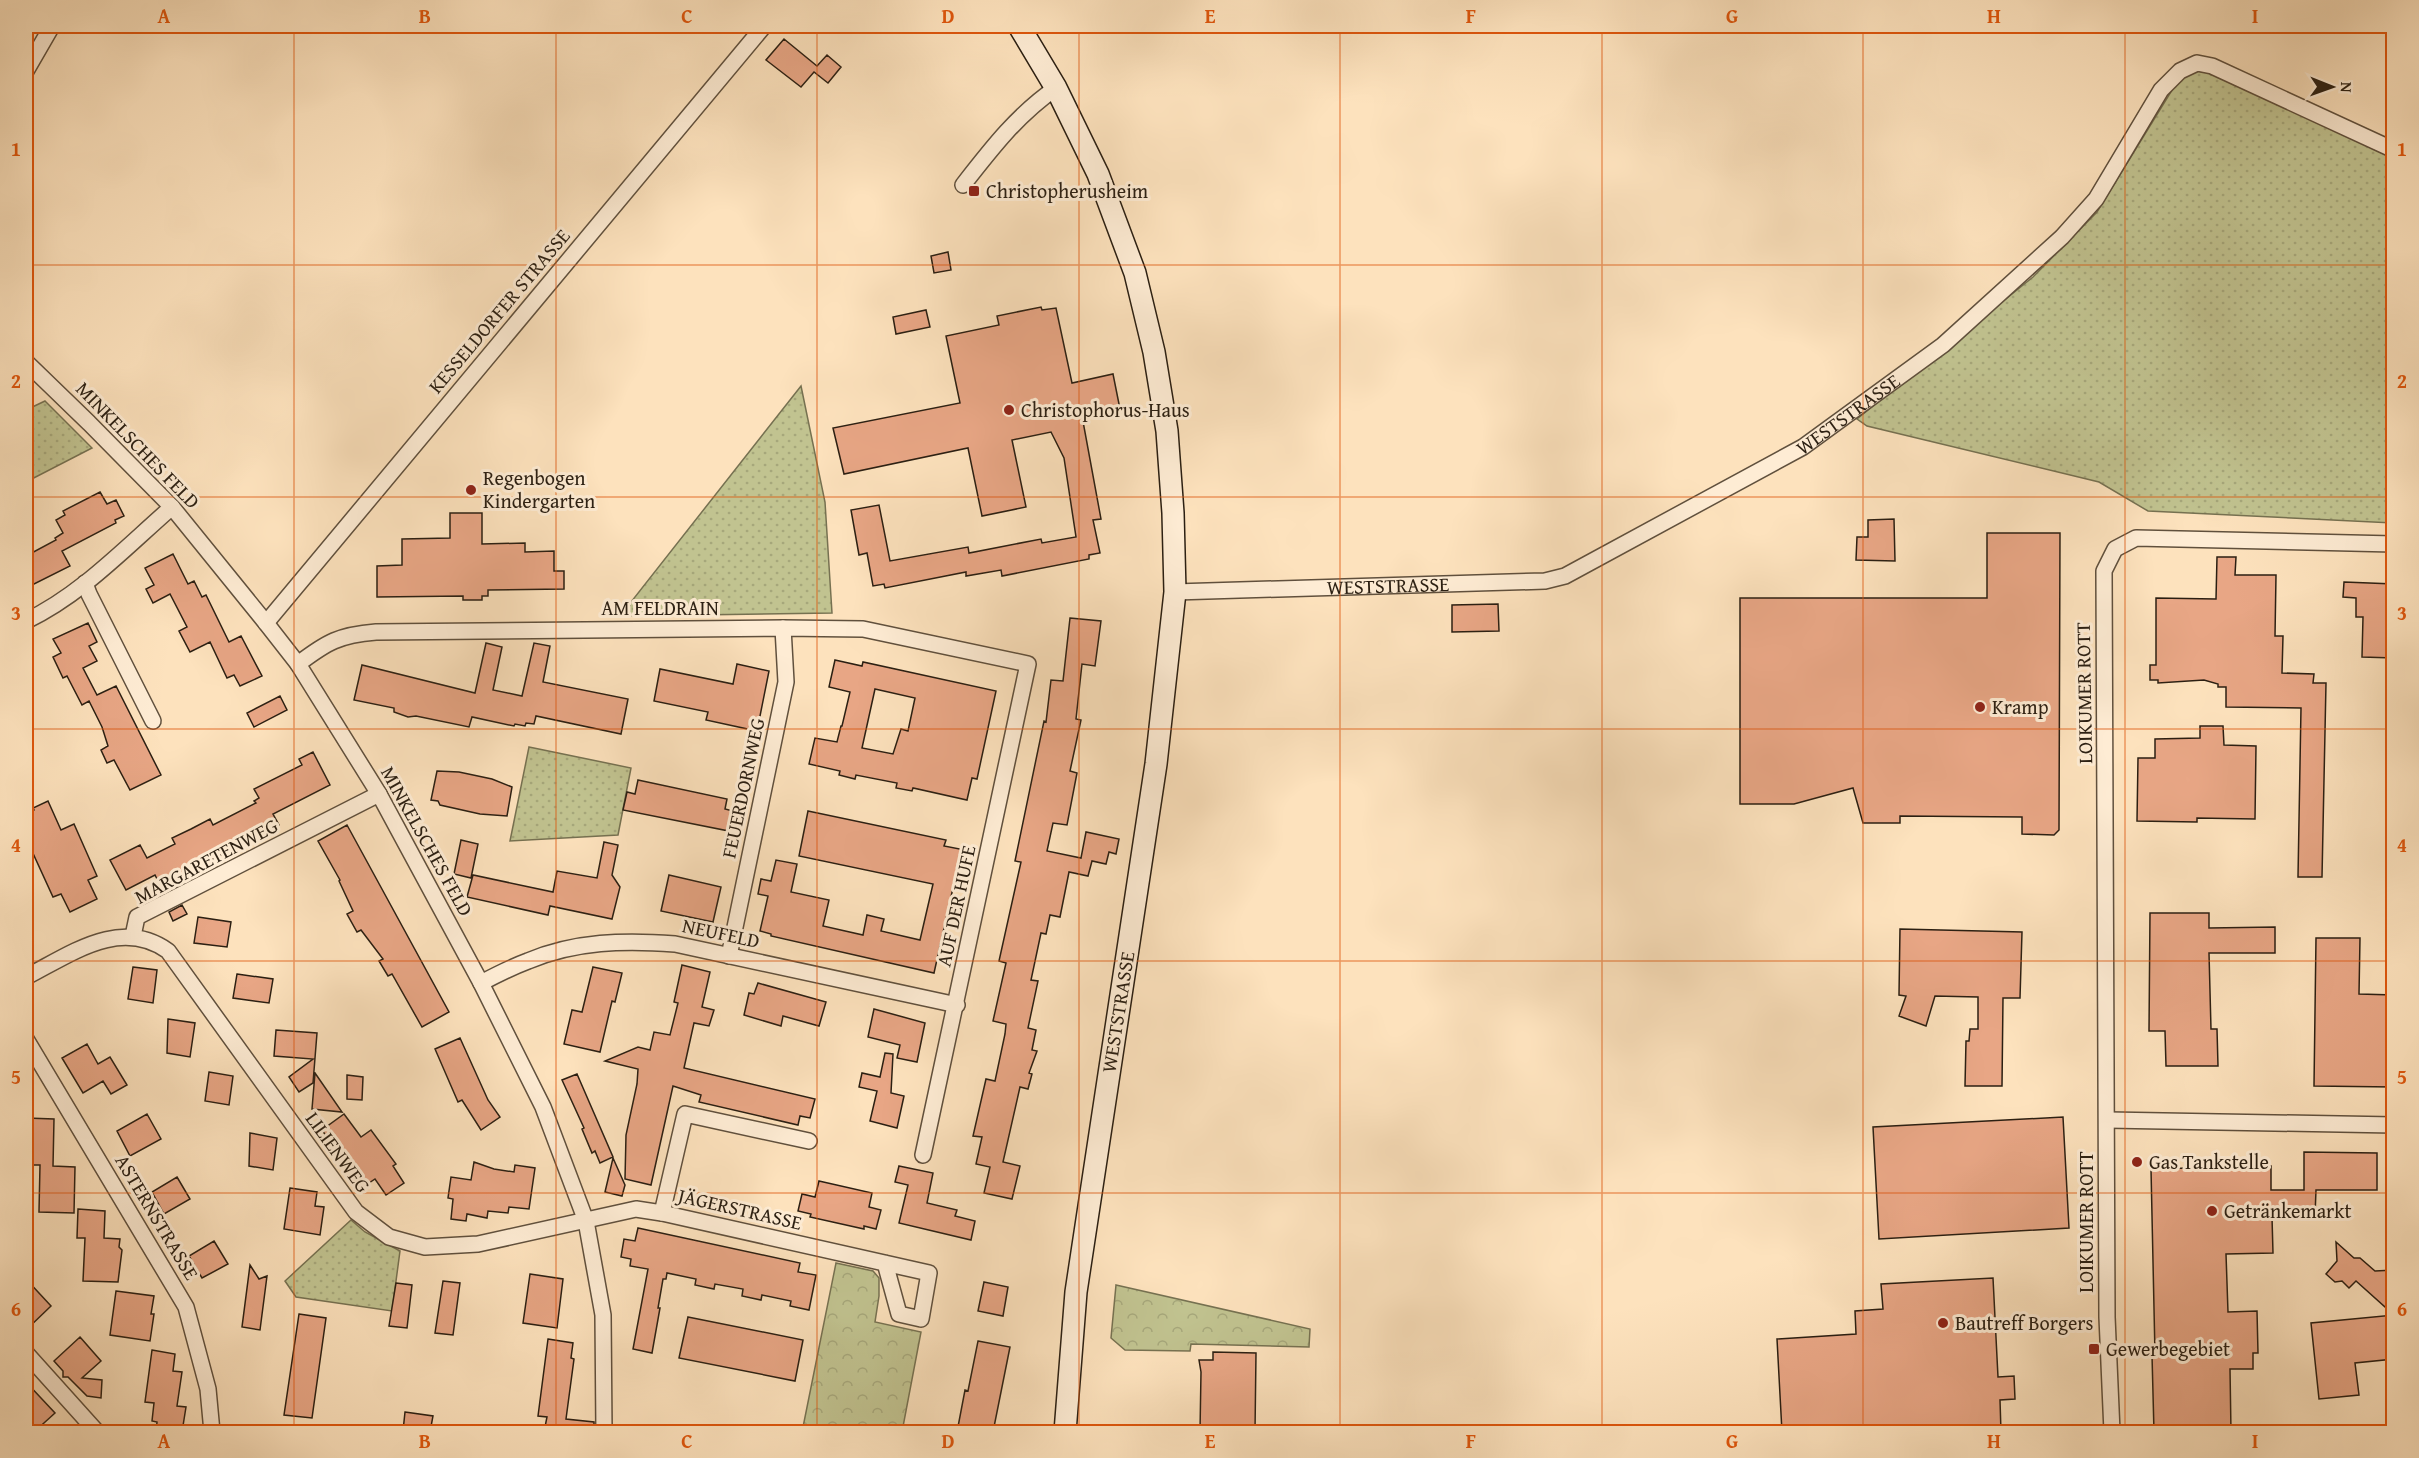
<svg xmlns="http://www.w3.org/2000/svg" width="2419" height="1458" font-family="'Gentium Book Plus',serif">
	<defs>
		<pattern id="grass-dots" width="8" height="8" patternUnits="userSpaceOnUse" patternTransform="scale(1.5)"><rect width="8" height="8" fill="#c1c390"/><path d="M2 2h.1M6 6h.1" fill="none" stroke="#a6a77b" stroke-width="1.8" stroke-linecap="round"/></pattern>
		<pattern id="forest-crowns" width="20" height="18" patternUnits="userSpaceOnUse" patternTransform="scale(1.5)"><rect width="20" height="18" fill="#c1c390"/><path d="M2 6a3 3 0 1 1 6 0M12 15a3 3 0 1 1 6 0" fill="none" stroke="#a6a77b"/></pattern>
	</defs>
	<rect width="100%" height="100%" fill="#fde2bd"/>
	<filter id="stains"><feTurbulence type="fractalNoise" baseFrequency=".00333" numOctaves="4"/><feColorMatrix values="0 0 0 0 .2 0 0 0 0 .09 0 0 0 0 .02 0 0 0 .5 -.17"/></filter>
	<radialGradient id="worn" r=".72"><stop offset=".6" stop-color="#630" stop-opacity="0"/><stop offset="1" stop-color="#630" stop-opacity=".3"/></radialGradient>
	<path fill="url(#grass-dots)" stroke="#767151" stroke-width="1.5" d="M2196,71L2213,73L2393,158V523L2148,511L2099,482L1867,426L1857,419L2033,277L2097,212L2180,77Z
		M801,386L825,502L832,613L626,616L631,602Z
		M45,401L92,448L26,482V410Z
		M529,747L631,768L618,835L510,841Z
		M351,1220L365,1232L400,1251L392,1311L296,1297L285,1281Z"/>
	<path fill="url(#forest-crowns)" stroke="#767151" stroke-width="1.5" d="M836,1263L873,1271L879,1278V1296L875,1322L921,1332L902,1432H802Z
		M1116,1285L1310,1329L1309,1347L1191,1344L1190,1351L1125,1350L1111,1338Z"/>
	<path fill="#e8a685" stroke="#2b1f12" stroke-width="1.5" fill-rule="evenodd" d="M784,39L817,66L827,55L841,67L828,83L814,72L801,87L766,60Z
		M948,252L951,270L934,273L931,256Z
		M1041,307L1042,310L1056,308L1072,383L1113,374L1120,409L1082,416L1101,519L1093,520L1100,553L1089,555V559L1002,576L1001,570L966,576V572L885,588L884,584L873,586L867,553L859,555L851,510L879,505L890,561L968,547L969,553L1041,539L1042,543L1076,537L1064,458L1051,432L1012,440L1026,507L982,516L968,448L844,474L833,428L960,403L946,336L999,325L997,316Z
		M926,310L930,327L896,334L893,317Z
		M100,492L107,504L116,500L124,516L115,520L116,523L62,551L70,566L26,588V556L56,540L55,538L63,533L56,520L65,515L63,511Z
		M450,513H482V544L525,543V552L554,551V571H564V589L488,590V596H482V600H463V596L377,597V566L402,565V539L450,538Z
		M1894,519L1895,561L1856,560L1857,537H1868V520Z
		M1987,533H2060L2059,830L2054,835L2022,834V817L1900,816V823H1863L1853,788L1794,804H1740V598H1987Z
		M173,554L188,584L194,581L202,597L206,595L229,642L241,636L262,676L240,686L234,675L227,678L210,642L190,652L179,631L187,627L170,594L153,603L146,589L154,585L145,568Z
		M2217,557H2236L2235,575H2276L2275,636H2283L2282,673L2314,674L2313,683H2326L2322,877H2298L2301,708L2226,707V687H2218V684L2204,680L2158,683V680H2150V665H2156V598L2216,599Z
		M2344,582L2394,584V658L2362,657L2363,617H2356V598L2343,597Z
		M1498,604L1499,631L1452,632V605Z
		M1070,618L1101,621L1095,666L1082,664L1076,719L1081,720L1070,771L1077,773L1067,825L1053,823L1047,851L1081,858L1086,832L1119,839L1116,854L1109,852L1106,864L1092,861L1088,876L1069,872L1060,917L1050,915L1046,934L1041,933L1031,980L1038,981L1028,1028L1036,1030L1032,1050L1037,1051L1029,1073L1032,1074L1028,1089L1020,1087L1003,1162L1020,1166L1012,1199L984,1193L990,1167L976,1164L982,1137L973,1136L986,1079L995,1081L1005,1034L1006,1024L993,1021L1006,963L999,961L1021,862L1015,861L1044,721L1046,722L1051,680L1063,681Z
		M88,623L97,642L89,646L97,661L83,668L97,695L116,686L161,775L130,790L114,760L107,763L101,750L108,746L102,727L89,701L82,705L67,676L63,678L53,657L61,653L53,639Z
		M486,643L502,647L493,690L522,696L534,643L550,646L543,682L628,699L621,734L536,716L534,724L526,723L525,726L515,724L514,726L472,717L469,727L416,716L408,717L394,712V708L354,700L362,665L475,693Z
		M835,660L862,666L863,662L996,691L977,779L972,778L967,800L913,788L912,791L896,788L897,783L856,775L855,779L839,775L840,771L809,764L815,738L837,742L841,726H842L850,692L829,687ZM875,689L915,698L908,731L901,729L893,754L862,748Z
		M737,664L769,671L757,731L706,720L708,712L654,701L660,669L733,684Z
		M280,696L287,710L254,727L247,713Z
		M2200,726H2223L2224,745L2256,746L2255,819L2197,818V822L2137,821L2138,758H2155V739L2200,738Z
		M313,752L330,785L273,814L279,825L190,871L162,889L155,875L126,890L110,860L140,845L147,858L175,844L172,838L191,829L210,819L213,825L256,803L254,801L259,798L254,789L302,765L299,759Z
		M437,771L459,772L492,779L512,787L507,816L480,814L440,805L438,801L431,800Z
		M638,780L727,799L725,809L733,811L729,831L623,810L627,792L635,794Z
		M48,801L61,830L74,824L97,876L88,880L97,899L70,912L61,894L53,897L26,838V815L34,810L33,808Z
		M808,811L946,840L944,846L965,850L960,871L957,870L934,973L771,936V934L760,931L768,896L758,894L761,879L771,881L776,860L797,864L791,892L829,900L823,926L863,935L867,915L884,919L881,931L920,940L933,884L799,856Z
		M347,825L449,1012L422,1027L392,974L388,976L379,961L383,959L361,930L357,932L347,914L353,911L339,881L340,880L318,841Z
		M461,840L478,844L471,878L454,874Z
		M604,842L618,845L612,875L620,887L612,919L550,906L548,915L467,897L473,875L553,892L557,871L597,878Z
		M669,875L721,887L713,922L661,911Z
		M182,905L187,914L173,921L169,912Z
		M2150,913H2209V928L2275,927V953H2209L2211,1029H2217L2218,1066H2166L2165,1031H2149Z
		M198,917L231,922L227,947L194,943Z
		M1900,929L2022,932L2020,998H2003L2002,1086H1965L1966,1041H1969L1970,1029H1978V997L1935,996L1926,1026L1899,1016L1906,996L1899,995Z
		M2316,938H2360L2359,994L2394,995V1087L2314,1086Z
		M682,965L710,972L702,1007L714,1010L709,1026L694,1023L684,1068L815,1099L810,1118L800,1116L798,1125L699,1102L701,1095L673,1086L651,1185L625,1179L626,1135L637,1084L638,1069L605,1061L638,1047L650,1050L654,1032L670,1035L678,1003L674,1002Z
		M133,967L157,970L153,1003L128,999Z
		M593,967L622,973L615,1002L612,1001L600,1052L564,1044L572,1010L582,1012Z
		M237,974L273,979L269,1003L233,998Z
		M758,983L826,1002L819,1026L783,1016L781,1026L744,1015L749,993L754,994Z
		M874,1009L925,1023L917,1062L897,1058L900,1045L868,1037Z
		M168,1019L195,1023L190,1057L167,1053Z
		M276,1030L317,1033L313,1083L299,1092L289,1077L313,1059L274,1056Z
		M460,1038L488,1100L500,1117L481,1130L462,1100L458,1102L435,1049Z
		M87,1044L98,1064L110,1057L127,1085L111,1094L103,1081L83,1093L62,1058Z
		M885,1053L893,1054L891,1093L904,1096L897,1128L870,1121L877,1091L859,1087L862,1073L880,1077Z
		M209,1072L233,1076L229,1105L205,1101Z
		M315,1073L342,1112L312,1109Z
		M577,1074L613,1157L600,1163L595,1151L592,1153L582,1129L584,1128L562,1080Z
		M347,1075L363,1077L362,1100L347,1099Z
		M147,1114L161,1139L130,1156L117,1131Z
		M344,1114L361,1137L371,1130L396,1164L393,1166L404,1183L386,1195L375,1179L366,1185L336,1142L332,1145L322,1130Z
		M2063,1117L2069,1228L1879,1239L1873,1127Z
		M26,1118L54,1119L53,1166L75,1167L74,1213L39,1212L40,1165H26Z
		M250,1133L277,1138L273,1170L249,1166Z
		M2304,1152L2377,1153V1190H2316L2315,1216L2272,1217L2273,1253L2226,1254L2228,1312L2257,1311L2258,1353H2253V1369H2230L2231,1432H2154L2152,1355H2155L2151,1169L2271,1166V1190H2304Z
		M613,1158L625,1185L622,1196L605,1192Z
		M474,1162L494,1169L514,1172L515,1165L535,1168L529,1209L509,1207L508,1213L488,1211L487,1218L467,1214L466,1221L451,1219L453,1199L448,1198L451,1177L471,1180Z
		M899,1166L933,1173L927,1203L957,1210L955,1216L975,1221L971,1240L899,1223L908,1185L895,1182Z
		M177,1177L190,1199L164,1214L152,1192Z
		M819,1181L872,1193L869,1207L881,1210L876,1229L864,1226V1229L810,1217L811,1214L798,1211L802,1194L815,1197Z
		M290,1188L317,1192L315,1206L324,1207L320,1235L284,1229Z
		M78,1209L105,1211L104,1238L120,1239L119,1247L122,1250L118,1282L83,1281L85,1238H77Z
		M638,1228L800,1263L798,1272L816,1275L809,1310L790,1306L791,1301L762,1295L761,1300L742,1296L743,1289L715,1284L714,1289L695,1285L696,1279L667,1273L666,1279H663L658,1308H660L652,1353L633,1349L648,1269L630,1266L631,1259L621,1257L624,1239L635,1241Z
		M214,1241L228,1264L202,1278L189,1256Z
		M2336,1242L2354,1258H2360L2375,1271L2394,1270V1315L2356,1281L2349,1288L2342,1281L2335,1282L2326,1274L2337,1261Z
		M250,1265L259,1279L267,1276L260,1330L242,1327Z
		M530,1274L563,1279L557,1328L523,1323Z
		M1993,1278L1998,1377L2014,1376L2015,1399L2000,1400L2001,1432H1890L1889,1426L1782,1432L1777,1339L1856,1334L1855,1311L1883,1309L1881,1284Z
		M26,1279L51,1306L26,1330Z
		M443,1281L460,1283L453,1335L435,1333Z
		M984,1282L1008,1287L1003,1316L978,1311Z
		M396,1283L412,1285L407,1328L389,1326Z
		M116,1291L154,1296L151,1314H154L150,1341L110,1335Z
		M299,1314L326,1318L312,1418L284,1415Z
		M2394,1315V1359L2355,1363L2359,1395L2319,1399L2311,1323Z
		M688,1317L803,1340L795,1381L679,1358Z
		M80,1337L101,1361L82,1378L102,1380L101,1398L87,1396L68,1377H63V1371L54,1361Z
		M548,1339L573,1343L571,1358L574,1359L566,1419L594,1422V1432H544L547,1417L538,1416Z
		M978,1341L1010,1347L993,1432H957L965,1390L968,1391Z
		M152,1350L175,1354L173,1371L182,1372L177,1406L186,1407L182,1432H156L157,1422L152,1421L154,1403L145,1402Z
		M1213,1352L1256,1353L1255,1432H1200L1201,1372L1199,1360H1213Z
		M26,1382L55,1413L34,1432H26Z
		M405,1412L433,1416L430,1432L403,1431Z"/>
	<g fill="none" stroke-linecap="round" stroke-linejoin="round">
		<g stroke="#60503d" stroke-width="18">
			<g id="minor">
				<path d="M26,71L52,26"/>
				<path d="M963,185C991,149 1018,114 1056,88"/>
				<path d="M26,362L89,423L172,507L266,623L298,664L379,794L400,833L481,983L543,1107L586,1221L603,1315L604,1432"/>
				<path d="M85,583L89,594L153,721"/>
				<path id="s1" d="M1175,592L1545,581L1565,576L1803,447L1943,345L2062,237L2096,199L2161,90L2180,71L2197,63L2212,66L2394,150"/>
				<path d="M26,621C81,595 126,547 172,507"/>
				<path d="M266,623L764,26"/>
				<path d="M298,664C327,642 339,635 376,632L783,628L863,629L1028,664L923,1155"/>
				<path d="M133,936L137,917L379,794"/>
				<path d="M729,956L786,682L783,628"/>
				<path d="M26,977C71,954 120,917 168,951L356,1212L389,1237L425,1247L478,1244L636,1209L662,1213L929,1273L921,1319L899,1314L885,1263"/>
				<path d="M481,983C496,975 512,967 528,961C575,941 625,940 675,944L957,1005"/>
				<path d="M26,1039L186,1307L208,1389L212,1432"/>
				<path d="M2108,1120L2394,1125"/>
				<path d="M662,1213L685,1114L809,1141"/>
				<path d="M26,1353L97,1432"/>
				<path d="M2112,1432L2107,1317L2104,571L2115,549L2136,538L2394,544"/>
			</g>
		</g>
		<g stroke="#2b1f12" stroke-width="24">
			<path id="secondary" d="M1019,26L1056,88L1098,174L1135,273L1154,352L1167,431L1173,513L1175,592L1156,764L1076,1292L1065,1432"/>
		</g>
		<use href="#minor" stroke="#feecd4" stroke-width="15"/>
		<use href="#secondary" stroke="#feecd4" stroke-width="21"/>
	</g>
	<path fill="none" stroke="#df560c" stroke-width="1.5" stroke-opacity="0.55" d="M294,26V1432M556,26V1432M817,26V1432M1079,26V1432M1340,26V1432M1602,26V1432M1863,26V1432M2125,26V1432M26,265H2394M26,497H2394M26,729H2394M26,961H2394M26,1193H2394"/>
	<g fill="#8f2418" stroke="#feecd4" stroke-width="2">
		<rect x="968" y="185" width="12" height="12" rx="3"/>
		<circle cx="1009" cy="410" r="6"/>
		<circle cx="471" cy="490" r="6"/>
		<circle cx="1980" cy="707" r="6"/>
		<circle cx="2137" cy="1162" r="6"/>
		<circle cx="2212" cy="1211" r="6"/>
		<circle cx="1943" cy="1323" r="6"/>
		<rect x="2088" y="1343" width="12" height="12" rx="3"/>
	</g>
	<g text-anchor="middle" stroke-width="6" stroke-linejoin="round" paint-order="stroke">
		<g font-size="20" fill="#2b1f12" stroke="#feecd4" text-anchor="start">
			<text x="986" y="198">Christopherusheim</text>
			<text x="1021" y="417">Christophorus-Haus</text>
			<text x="483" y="485">Regenbogen<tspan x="483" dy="23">Kindergarten</tspan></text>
			<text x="1992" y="714">Kramp</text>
			<text x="2149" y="1169">Gas Tankstelle</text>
			<text x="2224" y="1218">Getränkemarkt</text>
			<text x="1955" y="1330">Bautreff Borgers</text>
			<text x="2106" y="1356">Gewerbegebiet</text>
		</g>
		<g font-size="20" fill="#2b1f12" stroke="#feecd4">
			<text transform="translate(499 311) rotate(-50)" y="7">KESSELDORFER STRASSE</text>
			<text dy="7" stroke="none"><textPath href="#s1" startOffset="717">WESTSTRASSE</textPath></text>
			<text transform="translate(138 445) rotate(46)" y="7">MINKELSCHES FELD</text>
			<text dy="7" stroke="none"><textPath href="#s1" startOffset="213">WESTSTRASSE</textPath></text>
			<text x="660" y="615">AM FELDRAIN</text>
			<text transform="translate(2084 693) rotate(-91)" y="7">LOIKUMER ROTT</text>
			<text transform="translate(743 788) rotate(-78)" y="7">FEUERDORNWEG</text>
			<text transform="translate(427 841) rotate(61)" y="7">MINKELSCHES FELD</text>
			<text transform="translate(206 861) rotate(-28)" y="7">MARGARETENWEG</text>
			<text transform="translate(956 906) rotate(-78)" y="7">AUF DER HUFE</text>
			<text transform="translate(721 933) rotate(12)" y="7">NEUFELD</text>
			<text transform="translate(1118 1012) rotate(-81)" y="7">WESTSTRASSE</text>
			<text transform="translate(338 1152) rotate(54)" y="7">LILIENWEG</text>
			<text transform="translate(740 1209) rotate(13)" y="7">JÄGERSTRASSE</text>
			<text transform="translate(157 1217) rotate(59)" y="7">ASTERNSTRASSE</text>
			<text transform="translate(2086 1222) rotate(-90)" y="7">LOIKUMER ROTT</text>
		</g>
	</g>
	<rect width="2419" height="1458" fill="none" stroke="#fde2bd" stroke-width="66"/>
	<g transform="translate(2332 87) rotate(91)" stroke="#feecd4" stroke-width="4.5" paint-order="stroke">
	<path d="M0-4.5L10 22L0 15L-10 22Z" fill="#2b1f12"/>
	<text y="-9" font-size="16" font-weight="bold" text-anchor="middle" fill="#2b1f12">N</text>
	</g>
	<rect x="33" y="33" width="2353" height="1392" fill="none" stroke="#df560c" stroke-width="2"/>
	<g font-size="20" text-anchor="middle" font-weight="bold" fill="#df560c">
		<text x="164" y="23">A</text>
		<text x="425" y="23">B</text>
		<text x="687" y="23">C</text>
		<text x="948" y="23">D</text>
		<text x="1210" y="23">E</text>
		<text x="1471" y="23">F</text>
		<text x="1732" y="23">G</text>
		<text x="1994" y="23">H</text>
		<text x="2255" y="23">I</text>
		<text x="16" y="156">1</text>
		<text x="2402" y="156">1</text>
		<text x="16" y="388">2</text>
		<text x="2402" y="388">2</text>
		<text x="16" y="620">3</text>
		<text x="2402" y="620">3</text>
		<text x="16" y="852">4</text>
		<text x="2402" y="852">4</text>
		<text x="16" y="1084">5</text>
		<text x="2402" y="1084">5</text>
		<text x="16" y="1316">6</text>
		<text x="2402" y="1316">6</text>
		<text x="164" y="1448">A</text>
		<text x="425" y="1448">B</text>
		<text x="687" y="1448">C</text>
		<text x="948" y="1448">D</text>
		<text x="1210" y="1448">E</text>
		<text x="1471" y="1448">F</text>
		<text x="1732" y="1448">G</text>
		<text x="1994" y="1448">H</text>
		<text x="2255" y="1448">I</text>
	</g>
	<rect width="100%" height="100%" filter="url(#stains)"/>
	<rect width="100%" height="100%" fill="url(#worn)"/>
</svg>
